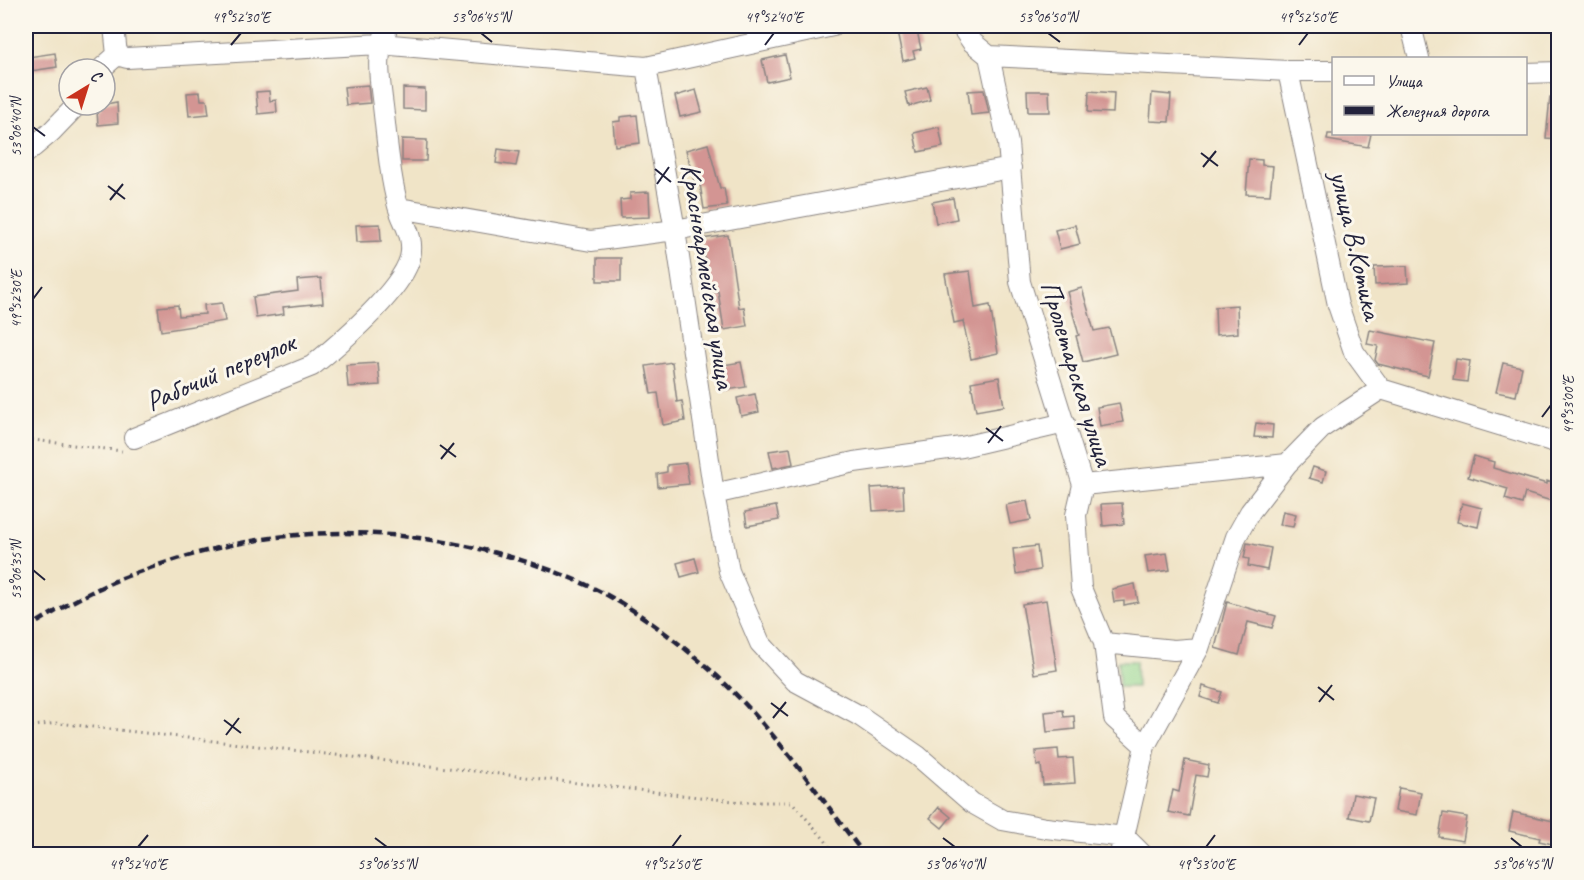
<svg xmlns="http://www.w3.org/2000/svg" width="1584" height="880" font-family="Caveat,sans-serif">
	<rect width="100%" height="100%" fill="#fbf7ec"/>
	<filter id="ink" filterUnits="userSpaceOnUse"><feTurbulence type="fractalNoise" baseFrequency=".0167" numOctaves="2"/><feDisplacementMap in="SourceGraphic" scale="12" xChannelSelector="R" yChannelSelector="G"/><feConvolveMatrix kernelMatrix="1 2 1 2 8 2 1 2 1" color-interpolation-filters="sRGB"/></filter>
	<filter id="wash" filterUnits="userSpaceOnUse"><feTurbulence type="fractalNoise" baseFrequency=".008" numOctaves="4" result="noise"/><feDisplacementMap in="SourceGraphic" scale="24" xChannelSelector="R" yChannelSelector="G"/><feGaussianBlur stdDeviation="1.35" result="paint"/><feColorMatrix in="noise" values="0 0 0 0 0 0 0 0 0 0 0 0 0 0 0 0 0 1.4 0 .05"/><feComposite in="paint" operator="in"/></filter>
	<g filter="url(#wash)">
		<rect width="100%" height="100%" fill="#f0e4c7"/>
		<path fill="#94d58d" stroke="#5b7c64" stroke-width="1.5" d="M1118,661H1136L1137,687H1119Z"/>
		<g id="blocks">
			<path fill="#d39593" d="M903,26H916L921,49L913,51L915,58L903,61L896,27Z
				M55,53L57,67L31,71L28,57Z
				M785,55L790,77L767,82L762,60Z
				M368,85L370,103L346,105L344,87Z
				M927,87L930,100L909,106L905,92Z
				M403,88L425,89V110L403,109Z
				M696,90L702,112L680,117L675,96Z
				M984,90L989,113L971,115L968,91Z
				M269,91L270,101L276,100L277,112L258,114L256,92Z
				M1027,91H1049L1050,112H1028Z
				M1089,91L1114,93L1113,113L1088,112Z
				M200,92L201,100H207L209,114L189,116L187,93Z
				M1152,93L1171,95L1169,122L1150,121Z
				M1550,97L1558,98V139L1546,138Z
				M117,102L118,123L98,125L97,111L101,110L100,105Z
				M637,115L640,143L615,146L613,122L620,121V117Z
				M939,127L943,147L918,152L914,133Z
				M1328,134H1371L1368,147L1327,140Z
				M402,139L427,140L426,161H402Z
				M708,144L720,188H724L727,206L704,209L700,184L695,185L686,150Z
				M498,149L519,152L516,166L496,163Z
				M1249,159L1262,160V165L1273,166L1270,195L1246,194Z
				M649,192L650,217L621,218L620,200L630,199V193Z
				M953,198L957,219L936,223L932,202Z
				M380,224L381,241L357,242L356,225Z
				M1075,225L1080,244L1060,249L1055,230Z
				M728,235L739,308L744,307L747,326L724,330L718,291L710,292L702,239Z
				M597,258H621V281H597Z
				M1407,266L1408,283L1375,285L1374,267Z
				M970,271L975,308L990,305L998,353L971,359L963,321L954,323L945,274Z
				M321,278L323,303L283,307L284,314L256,318L253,297L298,291L297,280Z
				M1082,288L1094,331L1109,328L1116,354L1083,362L1076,336L1079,335L1067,292Z
				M222,303L225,321L161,331L158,307L178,305L179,316L205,314L204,305Z
				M1237,305L1238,333L1216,335L1215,307Z
				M1370,330L1435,343L1428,376L1378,364L1375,360L1378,346L1367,344Z
				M1456,359L1470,361L1467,382L1453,380Z
				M672,362L677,402L682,401L685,421L663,425L658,393L651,394L646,366Z
				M741,362L746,387L721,391L717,366Z
				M378,363L380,385L348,387L346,365Z
				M1503,363L1522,367L1516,396L1496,392Z
				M999,377L1004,406L976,411L971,382Z
				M755,394L759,412L741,416L737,398Z
				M1119,403L1123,422L1100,426L1097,407Z
				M1256,423L1273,425L1272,438L1254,437Z
				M790,448L793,464L773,468L769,451Z
				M1474,456L1494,462L1493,468L1547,484V481L1558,485V503L1525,493L1522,504L1505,499L1508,489L1468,477Z
				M686,463L689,484L658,487L657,474L667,472V465Z
				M1313,467L1326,471L1323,482L1309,478Z
				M903,486L904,509L873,511L871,488Z
				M1027,501L1031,520L1010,524L1006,505Z
				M1122,503L1124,524L1103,526L1101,504Z
				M1462,503L1482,508L1478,527L1457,522Z
				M776,506L779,520L747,526L745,512Z
				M1283,511L1296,514L1293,527L1280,525Z
				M1247,543L1271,548L1267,570L1248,566L1249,559L1244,558Z
				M1037,546L1040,570L1016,574L1013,549Z
				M1167,553L1170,570L1148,573L1145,556Z
				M695,558L699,572L681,577L677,563Z
				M1135,584L1138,602L1124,605V601L1114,602L1112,589Z
				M1046,600L1057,670L1034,674L1022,604Z
				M1227,602L1276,616L1272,628L1248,622L1239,655L1215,648Z
				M1203,686L1222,692L1218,703L1200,697Z
				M1063,710L1064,717L1074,716L1075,729L1047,732L1045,712Z
				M1058,749L1059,759L1073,758L1075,783L1043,785L1041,765L1037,766L1036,751Z
				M1185,760L1209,765L1207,777L1196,775L1189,816L1168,812L1173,790L1179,792Z
				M1399,788L1421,792L1417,815L1395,811Z
				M1353,794L1374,798L1369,821L1349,817Z
				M939,807L951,817L942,828L930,818Z
				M1513,812L1558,822L1557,845L1539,841L1540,838L1509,831Z
				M1443,813L1467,817L1463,841L1439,837Z"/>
		</g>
	</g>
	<g filter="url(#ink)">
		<use href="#blocks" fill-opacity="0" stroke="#898381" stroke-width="1.5"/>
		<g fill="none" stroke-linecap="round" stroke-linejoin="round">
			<g stroke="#898381" stroke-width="22">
				<path id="minor" d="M114,26L117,55
					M961,26L972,42L989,56L1008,143L1020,282L1083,485L1076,515L1081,588L1104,643L1114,718L1145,746L1120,854
					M1411,26L1419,58
					M117,55L127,58L380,44L646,67L833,26
					M989,56L1288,71H1334
					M646,67L675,230L714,494L729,571L760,643L795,681L860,716L918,756L972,803L1002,820L1046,828L1125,837
					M101,69L117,55
					M1288,71L1338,305L1354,352L1381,389
					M1526,73L1558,72
					M26,153L51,132L77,105
					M399,208L591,241L675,230L1011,168
					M1381,389L1558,443
					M134,438L312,366C339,344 401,291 410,258C415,236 403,224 398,206C389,173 387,139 383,106C379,74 375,55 388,26
					M1083,485L1287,464
					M714,494L854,462L962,447L1065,423
					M1104,643L1174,650L1199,648
					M1145,746L1199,648L1236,537L1250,512L1287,464L1323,427L1381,389
					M1125,837L1142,854"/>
			</g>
			<path stroke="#898381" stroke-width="3" stroke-dasharray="1.5 4.5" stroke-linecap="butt" d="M26,439L122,451
				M26,727L58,723L742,802H792L825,840L834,854"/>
			<use href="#minor" stroke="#fff" stroke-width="20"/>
			<path stroke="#22223b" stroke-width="4.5" stroke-dasharray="9 4.5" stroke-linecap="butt" d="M26,629C59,609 93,589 130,575C184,555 240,540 297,535C398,526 517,548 607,595C643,614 687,649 717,676C774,729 817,793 864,854"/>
		</g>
	</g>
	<path fill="none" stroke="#22223b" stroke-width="2" d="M481,33L492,42M1048,33L1060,42M231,45L241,33M765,45L774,33M1299,45L1308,33M33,127L45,136M1201,153L1218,166M1203,167L1216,151M655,169L671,182M657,184L669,167M108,186L125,199M110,200L123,184M33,299L42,287M1542,417L1551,405M986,428L1003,441M988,443L1001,426M440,445L456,457M441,459L454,443M33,570L45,580M1318,687L1334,700M1319,702L1332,685M771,703L788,716M773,718L786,702M224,720L241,733M226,735L239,718M375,838L387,847M943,838L955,847M1511,838L1522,847M138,847L148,835M672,847L681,835M1206,847L1215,835"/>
	<g text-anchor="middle" stroke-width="6" stroke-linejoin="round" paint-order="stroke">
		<g font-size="28" fill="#22223b" stroke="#fbf7ec">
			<text transform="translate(1357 245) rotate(77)" y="10">улица В.Котика</text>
			<text transform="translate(709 276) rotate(81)" y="10">Красноармейская улица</text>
			<text transform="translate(220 371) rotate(-23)" y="10">Рабочий переулок</text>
			<text transform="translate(1078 373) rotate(73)" y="10">Пролетарская улица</text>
		</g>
	</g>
	<rect width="1584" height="880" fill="none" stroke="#fbf7ec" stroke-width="66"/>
	<rect x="1332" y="57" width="195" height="78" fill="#fbf7ec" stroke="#a4a2a5" stroke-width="1.5"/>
	<rect x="1344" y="76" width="30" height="9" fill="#ffffff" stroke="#a4a2a5" stroke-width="1.5"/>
	<text x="1386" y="87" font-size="18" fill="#22223b">Улица</text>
	<rect x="1344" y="106" width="30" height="9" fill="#22223b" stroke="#a4a2a5" stroke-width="1.5"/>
	<text x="1386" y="117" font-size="18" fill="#22223b">Железная дорога</text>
	<g transform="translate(87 87) rotate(38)"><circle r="28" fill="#fbf7ec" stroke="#a4a2a5" stroke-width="1.5"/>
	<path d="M0-4.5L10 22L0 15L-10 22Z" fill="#c8321e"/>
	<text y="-9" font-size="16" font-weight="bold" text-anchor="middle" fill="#22223b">С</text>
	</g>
	<rect x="33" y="33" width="1518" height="814" fill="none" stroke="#22223b" stroke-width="2"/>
	<g font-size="15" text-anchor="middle" fill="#22223b">
		<text x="241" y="22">49°52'30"E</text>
		<text x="481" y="22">53°06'45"N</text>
		<text x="774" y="22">49°52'40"E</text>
		<text x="1048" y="22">53°06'50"N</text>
		<text x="1308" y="22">49°52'50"E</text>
		<text transform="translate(16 127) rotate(-90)" y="5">53°06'40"N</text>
		<text transform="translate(16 299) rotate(-90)" y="5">49°52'30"E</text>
		<text transform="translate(1568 405) rotate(-90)" y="5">49°53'00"E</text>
		<text transform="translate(16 570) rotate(-90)" y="5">53°06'35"N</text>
		<text x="138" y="869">49°52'40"E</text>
		<text x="387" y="869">53°06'35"N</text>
		<text x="672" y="869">49°52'50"E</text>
		<text x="955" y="869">53°06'40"N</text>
		<text x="1206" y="869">49°53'00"E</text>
		<text x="1522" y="869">53°06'45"N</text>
	</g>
</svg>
